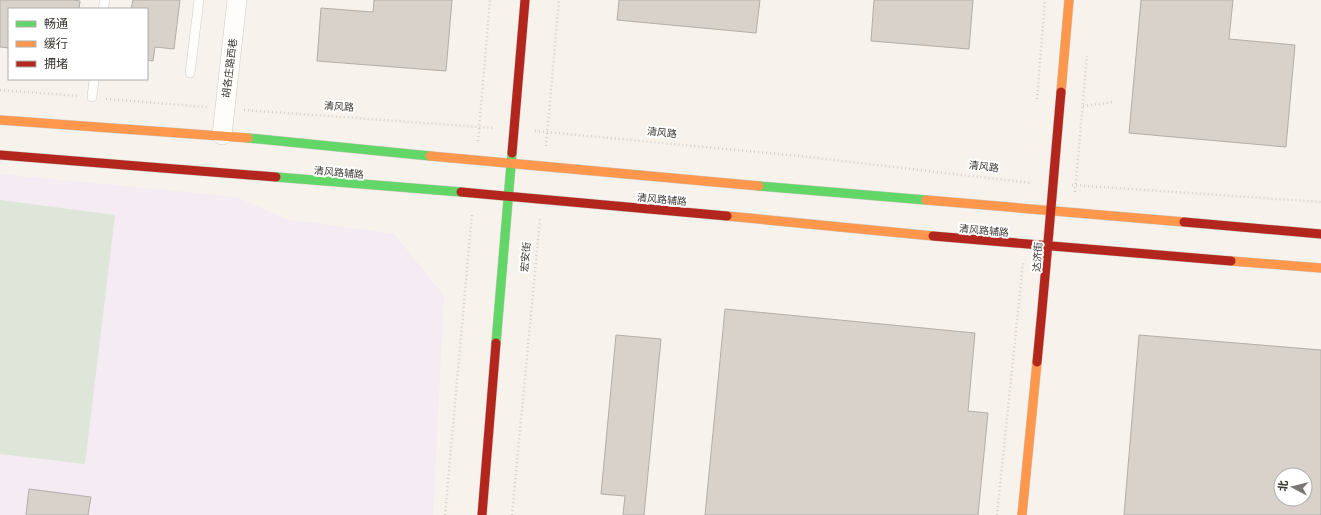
<svg xmlns="http://www.w3.org/2000/svg" width="1321" height="515" font-family="'Asap Condensed','Noto Sans SC',sans-serif">
	<rect width="100%" height="100%" fill="#f7f2eb"/>
	<path fill="#f4ebf3" d="M0,174L236,197L286,219L394,234L444,296L433,515H0Z"/>
	<path fill="#dde6d8" d="M0,200L115,215L85,464L0,454Z"/>
	<path fill="#d9d2cb" stroke="#b1ada8" fill-rule="evenodd" d="M0,0H74L80,1L79,9H9V48L0,47Z
		M133,0H180L174,49L155,47L153,61L147,60V9H131Z
		M374,0H452L446,71L317,61L321,8L373,12Z
		M619,0H760L756,33L617,20Z
		M874,0H973L969,49L871,41Z
		M1141,0H1233L1229,39L1295,45L1286,147L1129,133Z
		M725,309L975,333L968,411L988,413L978,515H705Z
		M616,335L661,339L644,515H623L625,496L601,494Z
		M1139,335L1321,350V515H1124ZM1281,475H1305V499H1281Z
		M29,489L91,497L88,515H26Z"/>
	<g fill="none" stroke-linecap="round" stroke-linejoin="round">
		<g stroke="#cfccc6" stroke-width="10">
			<path id="lane" d="M103,9L105,0
				M190,73L199,0
				M92,97L94,79"/>
		</g>
		<g stroke="#cfccc6" stroke-width="20">
			<path id="street" d="M222,135L237,0"/>
		</g>
		<g stroke="#cfccc6" stroke-width="10">
			<path id="fast" d="M248,138L430,156
				M276,177L461,192
				M759,186L926,200
				M496,343L512,153"/>
		</g>
		<g stroke="#cfccc6" stroke-width="10">
			<path id="slow" d="M1061,92L1069,0
				M0,120L248,138
				M430,156L759,186
				M926,200L1184,222
				M727,216L933,236
				M1231,261L1321,268
				M1022,515L1037,362"/>
		</g>
		<g stroke="#cfccc6" stroke-width="10">
			<path id="jam" d="M512,153L525,0
				M0,155L276,177
				M461,192L727,216
				M1184,222L1321,234
				M933,236L1231,261
				M1037,362C1046,272 1053,182 1061,92
				M482,515L496,343"/>
		</g>
		<path stroke="#d3d0cd" stroke-width="2.5" stroke-dasharray="1 3" stroke-linecap="butt" d="M0,90L79,96
			M106,99L207,107
			M1037,99L1045,0
			M1083,106L1114,102
			M244,110L494,128
			M535,131L800,156L1031,183
			M478,141L490,0
			M546,146L559,0
			M1072,185L1321,202
			M1075,192L1087,56
			M445,515L472,214
			M512,515L540,219
			M997,515L1023,263"/>
		<use href="#lane" stroke="#fefdfc" stroke-width="9"/>
		<use href="#street" stroke="#fefdfc" stroke-width="19"/>
		<use href="#fast" stroke="#63d668" stroke-width="9"/>
		<use href="#slow" stroke="#ff974d" stroke-width="9"/>
		<use href="#jam" stroke="#b3261e" stroke-width="9"/>
	</g>
	<g text-anchor="middle" stroke-width="4" stroke-linejoin="round" paint-order="stroke">
		<g font-size="10" fill="#38342f" stroke="#fff">
			<text transform="translate(229 68) rotate(-83)" y="4">胡各庄路西巷</text>
			<text transform="translate(339 106) rotate(4)" y="4">清风路</text>
			<text transform="translate(662 132) rotate(6)" y="4">清风路</text>
			<text transform="translate(984 166) rotate(7)" y="4">清风路</text>
			<text transform="translate(339 172) rotate(5)" y="4">清风路辅路</text>
			<text transform="translate(662 199) rotate(5)" y="4">清风路辅路</text>
			<text transform="translate(984 230) rotate(5)" y="4">清风路辅路</text>
			<text transform="translate(525 257) rotate(-85)" y="4">宏安街</text>
			<text transform="translate(1037 257) rotate(-86)" y="4">达济街</text>
		</g>
	</g>
	<rect x="8" y="8" width="140" height="72" fill="#ffffff" stroke="#afaeac"/>
	<rect x="16" y="21" width="20" height="6" fill="#63d668" stroke="#afaeac"/>
	<text x="44" y="28" font-size="12" fill="#38342f">畅通</text>
	<rect x="16" y="41" width="20" height="6" fill="#ff974d" stroke="#afaeac"/>
	<text x="44" y="48" font-size="12" fill="#38342f">缓行</text>
	<rect x="16" y="61" width="20" height="6" fill="#b3261e" stroke="#afaeac"/>
	<text x="44" y="68" font-size="12" fill="#38342f">拥堵</text>
	<g transform="translate(1293 487) rotate(277)"><circle r="19" fill="#ffffff" stroke="#afaeac"/>
	<path d="M0-3L7 15L0 10L-7 15Z" fill="#7b7671"/>
	<text y="-6" font-size="11" font-weight="bold" text-anchor="middle" fill="#38342f">北</text>
	</g>
</svg>
